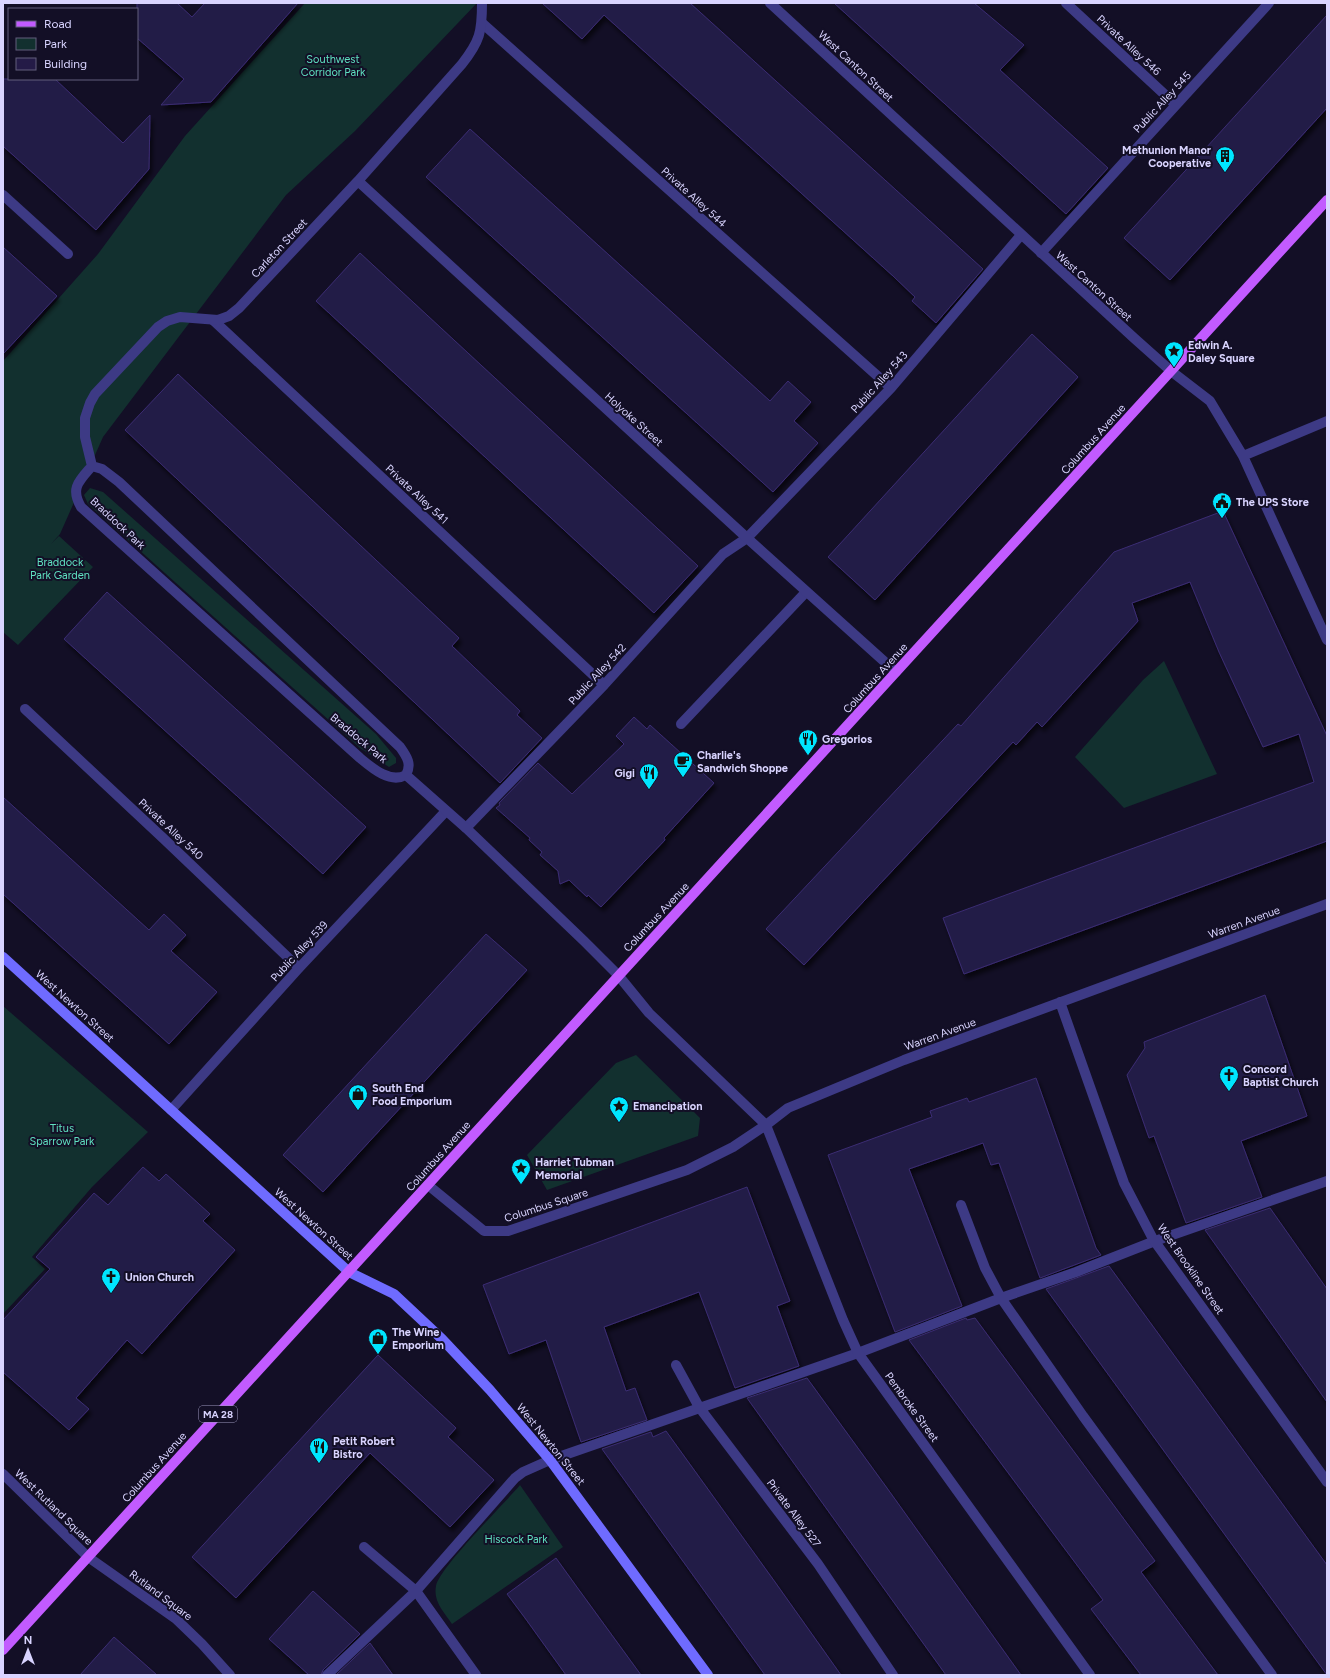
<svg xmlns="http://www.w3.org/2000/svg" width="1330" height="1678" font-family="Figtree,sans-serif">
	<defs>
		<filter id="shadow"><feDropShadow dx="2.5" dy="4.5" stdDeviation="2" flood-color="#0009"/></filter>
	</defs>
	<rect width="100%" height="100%" fill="#130f26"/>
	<path fill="#12302f" d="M305,3H477L355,131L286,195L103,437L60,534L51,544L59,536L93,567L18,645L3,632V361L98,254L185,136Z
		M90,488L103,492L376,734L396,758V763L389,767L360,748L88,504L84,495Z
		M1164,661L1217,774L1124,808L1075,757L1143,680Z
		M3,1006L148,1132L92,1187L32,1257L45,1269L3,1314Z
		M636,1055L700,1118L698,1136L547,1190L527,1155L616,1063Z
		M520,1485L563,1547L452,1624C444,1612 433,1602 436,1586C439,1568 505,1503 520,1485Z"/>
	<path fill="#241b47" stroke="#3b2d73" filter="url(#shadow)" d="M137,3H177L192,17L205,3H298L211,102L161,105L184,79L137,38Z
		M542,3H690L983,269L936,323L912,301L915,297L893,276L604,15L582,39Z
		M834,3H974L1024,45L1000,70L1108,168L1066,214Z
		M1327,15V108L1170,280L1124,238Z
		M3,79H55L123,143L150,115L149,169L96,230L3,146Z
		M470,129L770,401L788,381L811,402L794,421L818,443L773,492L426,177Z
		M3,247L57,296L3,354Z
		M360,253L698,566L654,613L316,301Z
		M1032,334L1078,377L875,600L828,557Z
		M178,374L459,638L452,646L520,711L517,715L542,738L500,783L125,430Z
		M1223,511L1327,736V841L964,974L943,918L1314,782L1299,734L1263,747L1219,652L1190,582L1132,603L1138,621L1101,662L1042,727L1037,722L1016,745L1013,742L804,965L766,929L958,724L961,726L1114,552Z
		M107,592L366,827L323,874L64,639Z
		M634,717L647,729L650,725L714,783L664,838L665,840L601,907L588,895L587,897L569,880L560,884L558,871L540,855L542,852L529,840L530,838L496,808L500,805L499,803L538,763L572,794L624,744L616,736Z
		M3,797L149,930L164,914L186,935L171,951L217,992L169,1044L3,894Z
		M486,934L527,970L323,1192L283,1155Z
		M1265,995L1307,1116L1241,1141L1262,1197L1186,1223L1154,1136L1149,1138L1127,1075L1145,1048L1144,1042Z
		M1036,1078L1096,1248L1101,1255L1040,1278L999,1163L991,1165L983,1143L909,1169L962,1306L895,1332L828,1155L932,1117L930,1111L967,1098L969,1102Z
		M143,1167L159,1181L166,1174L210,1214L203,1221L235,1250L142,1354L127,1340L76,1398L89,1409L69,1430L3,1372V1320L50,1269L36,1257L94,1193L108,1205Z
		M747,1187L790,1301L777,1306L799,1366L735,1388L699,1292L604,1327L626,1391L635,1388L647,1420L581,1442L546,1340L509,1354L483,1285Z
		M1270,1208L1327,1289V1402L1205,1230Z
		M1109,1266L1327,1565V1675L1046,1289Z
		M966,1318L967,1320L975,1318L1155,1561L1141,1572L1218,1675H1141L1091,1609L1103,1600L909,1340Z
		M378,1355L456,1428L448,1437L494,1480L450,1527L370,1453L236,1598L192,1557Z
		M807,1378L887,1488L1021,1675H946L747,1398Z
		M666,1431L775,1582L841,1675H765L602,1449L651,1432L653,1437Z
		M556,1558L574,1583L641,1675H566L525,1618L507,1594Z
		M313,1591L360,1634L323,1670L321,1675H309L269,1639Z
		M114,1637L157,1675H80Z
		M370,1643L393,1675H336Z"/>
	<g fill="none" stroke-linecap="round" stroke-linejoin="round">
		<path stroke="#3d3a85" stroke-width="10" d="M1066,3L1176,105
			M482,23L891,388
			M3,195L68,254
			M1041,253L1269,3
			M213,320L604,685
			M25,709L164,839L299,968
			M681,724L806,592
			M466,828L604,685L723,554L747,538L891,388L1021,235
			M171,1110L299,968L446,811
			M961,1205L985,1268L1001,1298L1083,1416L1272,1675
			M676,1365L699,1407L818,1564L893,1675
			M364,1547L416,1591L476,1675
			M327,1675L416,1591L515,1478L523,1472L550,1460L858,1353L1001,1298L1076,1272L1155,1241L1327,1181"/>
		<path stroke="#3d3a85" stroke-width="10" d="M770,3L1134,338L1171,371L1210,401L1243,456L1327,640
			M358,181L747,538L896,672
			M1243,456L1327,421
			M92,466L102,469L119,482L400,747C407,757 412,764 406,775C390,784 372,768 360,758L81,507C70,488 79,481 92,466Z
			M92,466L85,437V418L90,403L95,394L158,327L167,321L180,317L218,320L229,316L239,308L358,181L462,64C480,41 482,32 482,3
			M406,775L466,828L584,941L618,975L649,1013L766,1125L788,1108L904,1060L1327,904
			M1060,1002L1124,1183L1153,1239L1327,1482
			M428,1185L484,1231H508L687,1170L733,1147L766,1125L843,1320L858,1353L1090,1675
			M3,1474L88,1557L176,1619L202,1644L230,1675"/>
		<path stroke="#6f6bff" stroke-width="10" d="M3,957L349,1272L394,1294L442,1339L490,1390L550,1460L708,1675"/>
		<path stroke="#c25bff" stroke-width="10" d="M3,1650L1327,200"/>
	</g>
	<defs>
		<g id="building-pin" transform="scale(1)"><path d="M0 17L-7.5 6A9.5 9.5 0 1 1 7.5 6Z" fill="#00e5ff" stroke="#130f26"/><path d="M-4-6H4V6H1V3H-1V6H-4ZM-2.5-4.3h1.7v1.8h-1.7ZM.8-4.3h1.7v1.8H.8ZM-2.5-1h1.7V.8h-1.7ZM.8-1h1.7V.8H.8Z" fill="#111"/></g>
		<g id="sight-pin" transform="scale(1)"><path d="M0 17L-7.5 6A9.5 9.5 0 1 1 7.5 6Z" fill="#00e5ff" stroke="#130f26"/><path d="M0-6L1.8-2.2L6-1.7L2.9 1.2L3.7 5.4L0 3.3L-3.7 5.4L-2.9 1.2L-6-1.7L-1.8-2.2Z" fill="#111"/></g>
		<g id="civic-pin" transform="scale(1)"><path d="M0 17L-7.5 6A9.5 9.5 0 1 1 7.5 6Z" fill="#00e5ff" stroke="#130f26"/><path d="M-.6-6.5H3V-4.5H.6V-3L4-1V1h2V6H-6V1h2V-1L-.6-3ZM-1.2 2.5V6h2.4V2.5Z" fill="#111"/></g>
		<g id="restaurant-pin" transform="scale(1)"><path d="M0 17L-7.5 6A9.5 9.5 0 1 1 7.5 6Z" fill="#00e5ff" stroke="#130f26"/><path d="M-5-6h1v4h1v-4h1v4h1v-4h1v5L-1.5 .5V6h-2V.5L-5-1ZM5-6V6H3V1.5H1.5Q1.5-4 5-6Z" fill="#111"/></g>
		<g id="cafe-pin" transform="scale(1)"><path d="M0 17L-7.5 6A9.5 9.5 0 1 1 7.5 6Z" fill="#00e5ff" stroke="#130f26"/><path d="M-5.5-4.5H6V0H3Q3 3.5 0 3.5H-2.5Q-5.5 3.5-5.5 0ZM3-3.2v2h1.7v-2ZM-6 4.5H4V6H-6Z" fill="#111"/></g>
		<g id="church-pin" transform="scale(1)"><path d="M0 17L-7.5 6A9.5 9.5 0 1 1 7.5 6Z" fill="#00e5ff" stroke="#130f26"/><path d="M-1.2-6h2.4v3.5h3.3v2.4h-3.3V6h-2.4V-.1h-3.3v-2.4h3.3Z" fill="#111"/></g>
		<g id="shop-pin" transform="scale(1)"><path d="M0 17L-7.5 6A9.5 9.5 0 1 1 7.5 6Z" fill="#00e5ff" stroke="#130f26"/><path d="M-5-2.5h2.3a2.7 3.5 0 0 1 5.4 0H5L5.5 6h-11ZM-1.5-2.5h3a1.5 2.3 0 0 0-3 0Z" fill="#111"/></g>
	</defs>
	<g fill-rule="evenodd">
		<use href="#building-pin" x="1225" y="156"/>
		<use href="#sight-pin" x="1174" y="351"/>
		<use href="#civic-pin" x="1222" y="502"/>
		<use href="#restaurant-pin" x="808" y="739"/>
		<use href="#cafe-pin" x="683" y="761"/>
		<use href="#restaurant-pin" x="649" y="773"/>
		<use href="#church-pin" x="1229" y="1075"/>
		<use href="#shop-pin" x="358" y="1094"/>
		<use href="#sight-pin" x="619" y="1106"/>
		<use href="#sight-pin" x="521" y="1168"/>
		<use href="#church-pin" x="111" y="1277"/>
		<use href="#shop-pin" x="378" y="1338"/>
		<use href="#restaurant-pin" x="319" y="1447"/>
	</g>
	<g text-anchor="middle" stroke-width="4" stroke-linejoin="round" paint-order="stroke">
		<rect fill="#130f26" stroke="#9e99be" stroke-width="1" x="199" y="1406" width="38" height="16" rx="3"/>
		<g font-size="10" font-weight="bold" fill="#d9d4ff">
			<text x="218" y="1418">MA 28</text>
		</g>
		<g font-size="11" fill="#d9d4ff" stroke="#130f26">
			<text transform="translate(1129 45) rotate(43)" y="4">Private Alley 546</text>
			<text transform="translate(856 66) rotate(43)" y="4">West Canton Street</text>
			<text transform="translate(1162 102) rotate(-47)" y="4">Public Alley 545</text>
			<text transform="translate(694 197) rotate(42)" y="4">Private Alley 544</text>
			<text transform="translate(279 248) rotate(-47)" y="4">Carleton Street</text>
			<text transform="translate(1094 286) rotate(42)" y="4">West Canton Street</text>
			<text transform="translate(879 382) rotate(-48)" y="4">Public Alley 543</text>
			<text transform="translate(634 419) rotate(42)" y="4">Holyoke Street</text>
			<text transform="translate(1093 439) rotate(-48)" y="4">Columbus Avenue</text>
			<text transform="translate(417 494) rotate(43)" y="4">Private Alley 541</text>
			<text transform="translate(118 523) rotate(43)" y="4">Braddock Park</text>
			<text transform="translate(597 674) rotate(-47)" y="4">Public Alley 542</text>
			<text transform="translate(875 678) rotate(-48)" y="4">Columbus Avenue</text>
			<text transform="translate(359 738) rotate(40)" y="4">Braddock Park</text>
			<text transform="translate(171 829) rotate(43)" y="4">Private Alley 540</text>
			<text transform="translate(656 917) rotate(-47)" y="4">Columbus Avenue</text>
			<text transform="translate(1244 922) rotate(-20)" y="4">Warren Avenue</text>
			<text transform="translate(299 951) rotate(-47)" y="4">Public Alley 539</text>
			<text transform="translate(75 1006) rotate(42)" y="4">West Newton Street</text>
			<text transform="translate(940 1034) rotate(-20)" y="4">Warren Avenue</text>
			<text transform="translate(438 1156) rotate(-48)" y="4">Columbus Avenue</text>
			<text transform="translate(546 1205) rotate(-18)" y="4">Columbus Square</text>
			<text transform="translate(314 1224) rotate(42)" y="4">West Newton Street</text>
			<text transform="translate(1191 1269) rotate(55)" y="4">West Brookline Street</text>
			<text transform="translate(912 1407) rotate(54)" y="4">Pembroke Street</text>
			<text transform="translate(551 1444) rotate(51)" y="4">West Newton Street</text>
			<text transform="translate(154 1467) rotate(-48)" y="4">Columbus Avenue</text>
			<text transform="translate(54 1507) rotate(44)" y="4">West Rutland Square</text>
			<text transform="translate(794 1513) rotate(53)" y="4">Private Alley 527</text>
			<text transform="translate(161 1595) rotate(37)" y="4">Rutland Square</text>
		</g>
		<g font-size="11" fill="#5fe0c0" stroke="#130f26">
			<text x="333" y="63">Southwest<tspan x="333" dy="13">Corridor Park</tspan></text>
			<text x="60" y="566">Braddock<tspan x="60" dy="13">Park Garden</tspan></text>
			<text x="62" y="1132">Titus<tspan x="62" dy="13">Sparrow Park</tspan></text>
			<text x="516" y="1543">Hiscock Park</text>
		</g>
		<g font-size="11" font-weight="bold" fill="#d9d4ff" stroke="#130f26" text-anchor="start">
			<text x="1211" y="154" text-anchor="end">Methunion Manor<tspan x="1211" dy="13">Cooperative</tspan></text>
			<text x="1188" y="349">Edwin A.<tspan x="1188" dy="13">Daley Square</tspan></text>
			<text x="1236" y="506">The UPS Store</text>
			<text x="822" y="743">Gregorios</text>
			<text x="697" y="759">Charlie's<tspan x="697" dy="13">Sandwich Shoppe</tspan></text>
			<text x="635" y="777" text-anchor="end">Gigi</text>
			<text x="1243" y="1073">Concord<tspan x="1243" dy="13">Baptist Church</tspan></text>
			<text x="372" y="1092">South End<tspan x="372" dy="13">Food Emporium</tspan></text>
			<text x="633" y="1110">Emancipation</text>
			<text x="535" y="1166">Harriet Tubman<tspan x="535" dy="13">Memorial</tspan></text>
			<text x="125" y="1281">Union Church</text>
			<text x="392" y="1336">The Wine<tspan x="392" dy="13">Emporium</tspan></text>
			<text x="333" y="1445">Petit Robert<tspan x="333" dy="13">Bistro</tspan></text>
		</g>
	</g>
	<rect width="1330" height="1678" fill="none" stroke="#d9d4ff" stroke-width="8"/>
	<rect x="8" y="8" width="130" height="72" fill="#130f26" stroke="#625e7d"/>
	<rect x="16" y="21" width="20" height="6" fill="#c25bff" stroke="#625e7d"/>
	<text x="44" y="28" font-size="12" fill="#d9d4ff">Road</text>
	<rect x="16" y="38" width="20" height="12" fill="#12302f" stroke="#625e7d"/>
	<text x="44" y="48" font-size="12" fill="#d9d4ff">Park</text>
	<rect x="16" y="58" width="20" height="12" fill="#241b47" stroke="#625e7d"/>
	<text x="44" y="68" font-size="12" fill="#d9d4ff">Building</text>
	<g transform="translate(28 1650)" stroke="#130f26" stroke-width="3" paint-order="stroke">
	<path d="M0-3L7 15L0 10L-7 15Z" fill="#d9d4ff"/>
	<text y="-6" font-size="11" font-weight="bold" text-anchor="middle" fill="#d9d4ff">N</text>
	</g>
</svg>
